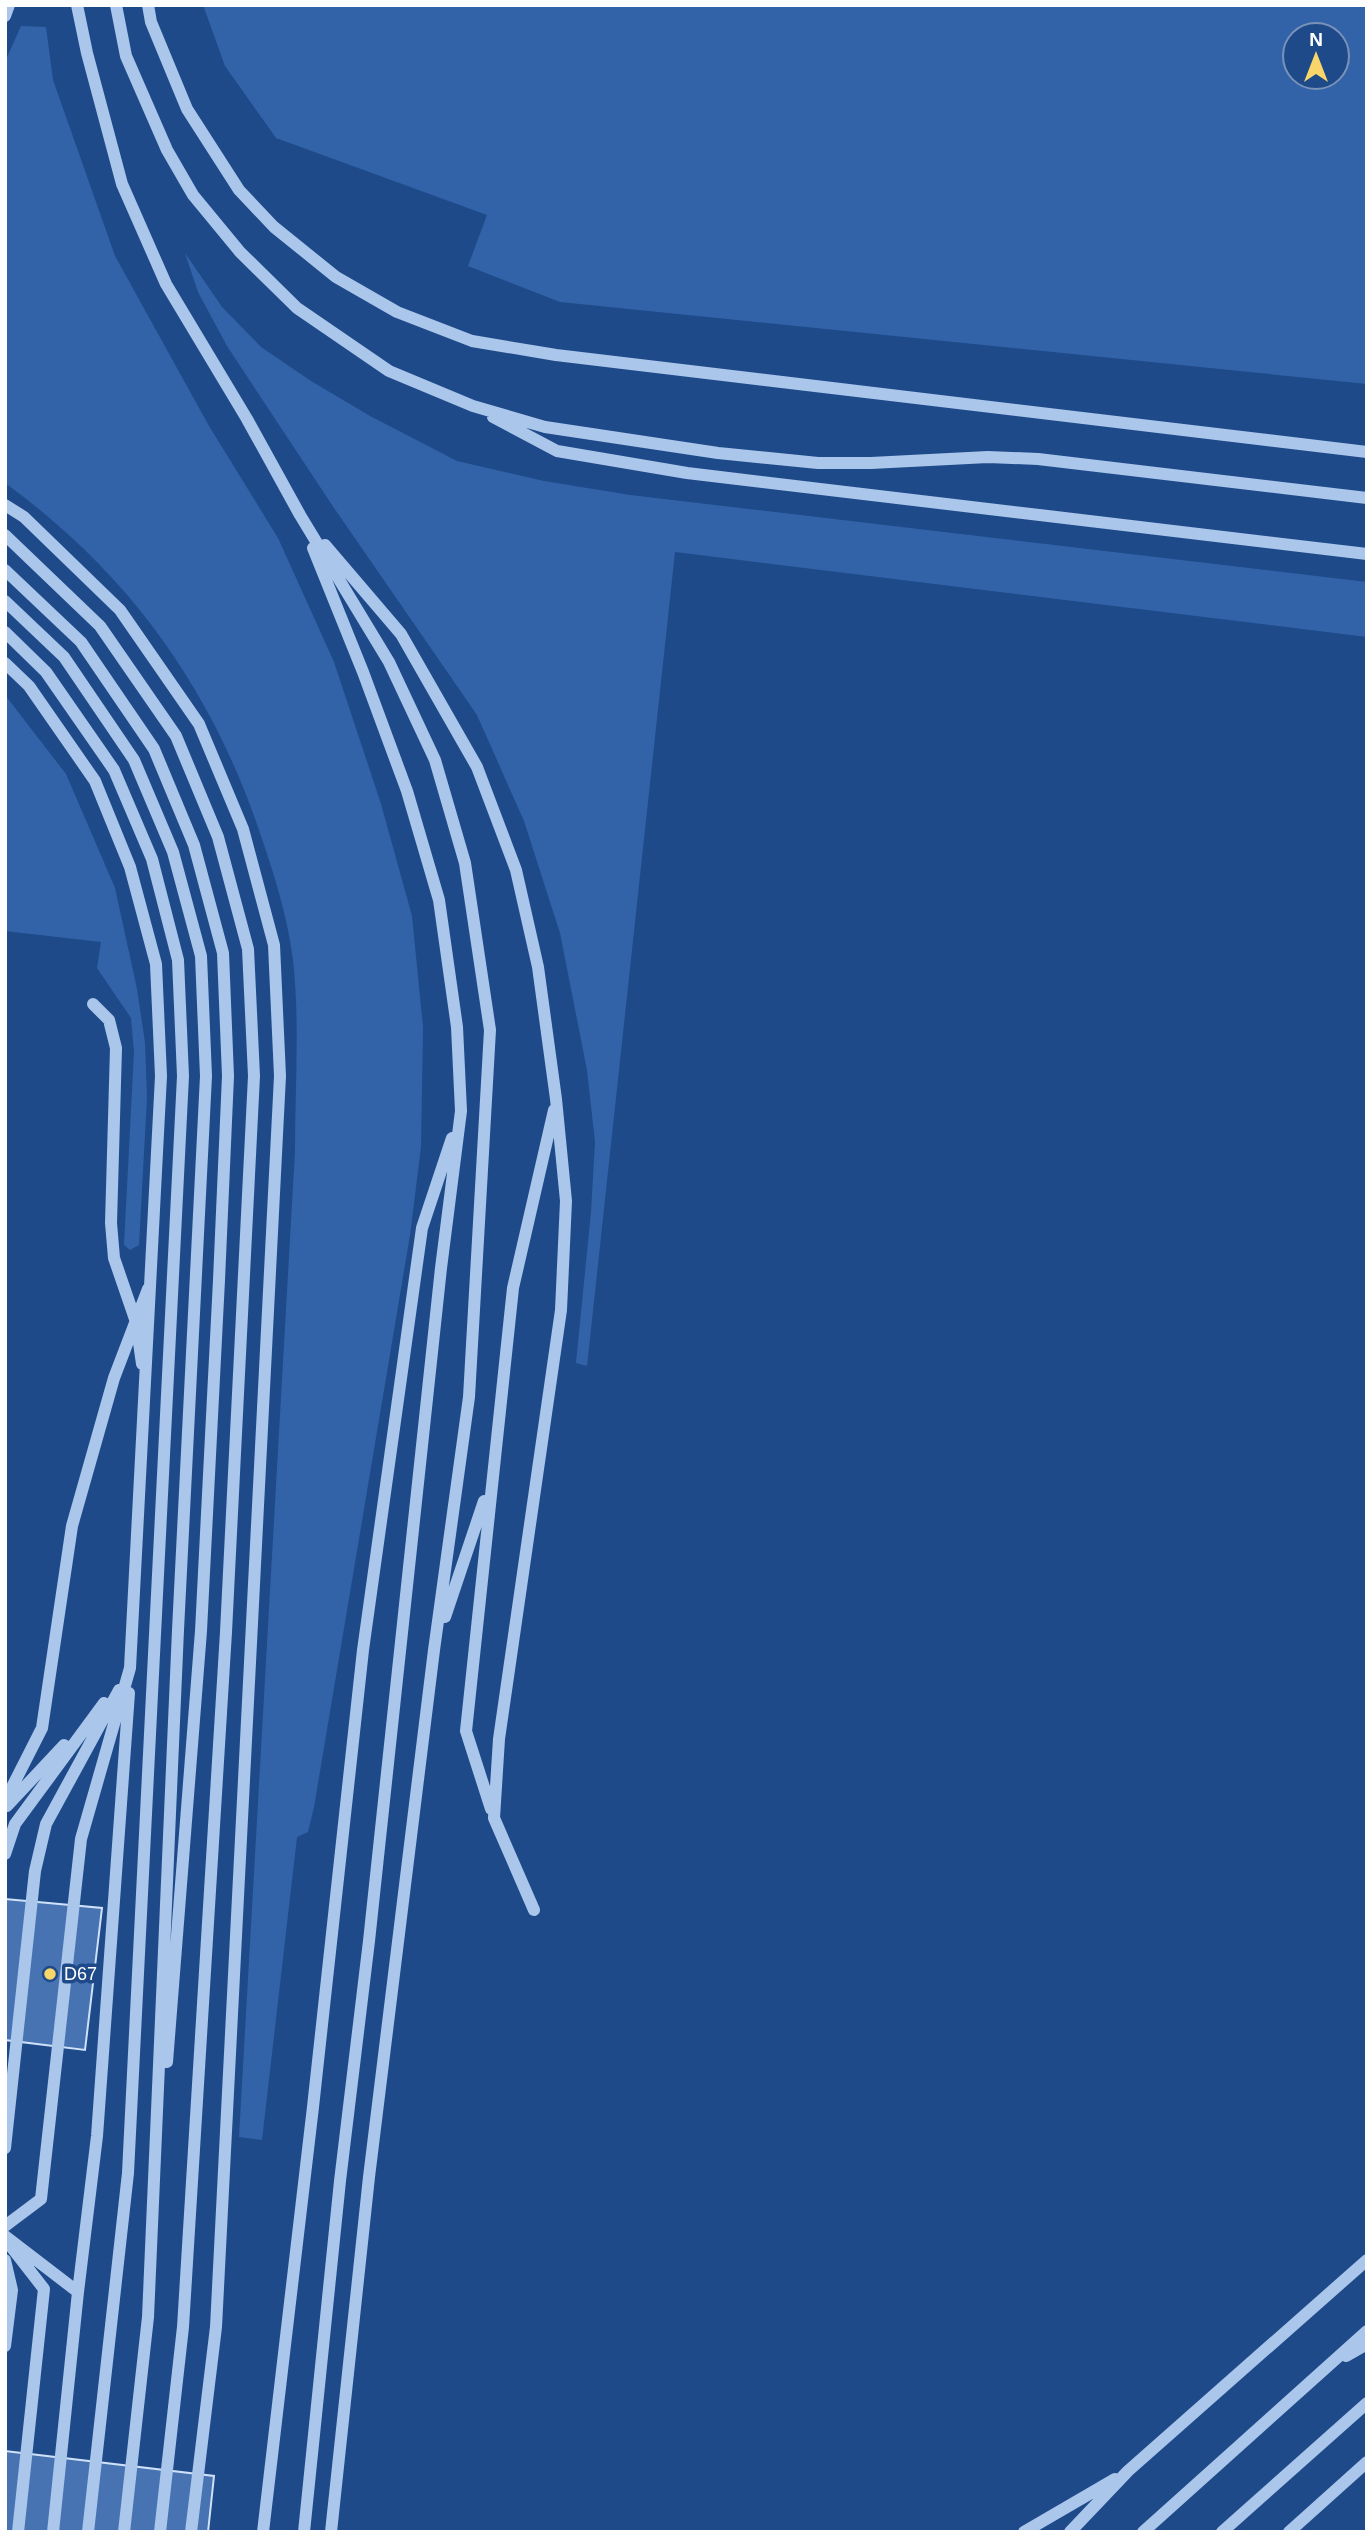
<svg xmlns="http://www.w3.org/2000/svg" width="1372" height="2537" font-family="Helvetica,sans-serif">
	<rect width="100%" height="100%" fill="#1f4a8a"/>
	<path fill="#3263a8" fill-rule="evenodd" d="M203,5H1367V384L560,302L468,266L487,215L276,138L225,66ZM1295,35H1337V77H1295Z
		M21,26L46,27L53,80L115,256L209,426L278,538L334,662L381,804L412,916L423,1027L421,1147L410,1235L314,1807L308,1832L297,1837L262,2140L239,2137L295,1151C295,1088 300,1023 293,960C288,920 276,880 263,842C215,694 132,575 5,483V62Z
		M185,253L222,307L261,347L311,381L370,416L457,461L544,481L630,495L1367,582V637L675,552L587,1366L576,1363L591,1212L595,1142L587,1070L560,933L524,821L477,715L332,505L227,346L198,292Z
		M5,695L66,774L115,888L137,989L145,1043L147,1097L139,1245L130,1250L124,1245L134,1052L131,1018L97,968L101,942L5,931Z"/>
	<path fill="#4773b2" stroke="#cfe1f8" stroke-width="2" d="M5,1899L102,1908L85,2050L5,2040Z
		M5,2451L214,2476L208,2532H5Z"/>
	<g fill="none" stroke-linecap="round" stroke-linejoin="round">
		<path stroke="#aac6eb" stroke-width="12" d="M77,5L87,53L122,184L166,284L247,419L300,515L389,662L435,760L465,863L490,1030L469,1397L434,1650L369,2177L331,2532
			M116,5L126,56L167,150L193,195L240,252L297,308L389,371L473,406L545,427L718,453L818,463H871L988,457L1038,459L1367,498
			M148,5L151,22L187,109L239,190L274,227L336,277L397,312L472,341L556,355L1367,452
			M5,16L9,5
			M493,417L557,451L687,473L1367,554
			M5,505L24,517L120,610L199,724L243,829L274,945L280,1076L216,2327L191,2532
			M5,535L100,626L176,736L218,837L248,949L254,1076L226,1632L183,2327L160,2532
			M325,545L401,634L477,767L516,870L538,967L556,1099L566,1201L561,1310L499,1739L494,1818L534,1910
			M5,570L81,642L154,749L194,845L223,953L228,1076L219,1280L201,1631L167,2062
			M5,601L64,657L134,760L173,852L201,956L206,1076L178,1630L148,2317L124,2532
			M5,632L46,672L114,770L152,859L178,960L183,1076L128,2173L88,2532
			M5,663L29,686L95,781L130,867L156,964L161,1076L130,1668L81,1839L41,2199L5,2226
			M93,1004L109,1020L116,1048L111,1223L114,1258L136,1322L142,1364
			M445,1617L484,1501
			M5,1801L42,1728L72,1526L114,1378L148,1289
			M7,1806L64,1745
			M491,1809L466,1731L513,1288L554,1110
			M5,1854L15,1824L104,1703
			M5,2148L35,1871L46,1824L119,1690
			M5,2236L78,2292L53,2532
			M9,2244L44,2289L18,2532
			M5,2260L12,2290L5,2346
			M78,2292L97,2136L129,1693
			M1346,2356L1367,2344
			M263,2532L313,2107L363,1650L422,1228L452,1138
			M304,2532L340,2181L369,1941L441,1268L461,1111L457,1027L439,900L407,791L363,672L313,548
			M1024,2532L1115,2479
			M1070,2532L1128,2471L1367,2260
			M1143,2532L1367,2331
			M1222,2532L1367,2403
			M1289,2532L1367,2462"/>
	</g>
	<circle fill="#fad56a" stroke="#1f4a8a" stroke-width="2.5" cx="50" cy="1974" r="7"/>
	<g text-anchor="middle" stroke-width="7" stroke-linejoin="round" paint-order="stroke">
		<g font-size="18" fill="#fff" stroke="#1f4a8a" text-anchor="start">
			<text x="64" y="1980">D67</text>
		</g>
	</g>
	<rect width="1372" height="2537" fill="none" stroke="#ffffff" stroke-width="14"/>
	<g transform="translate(1316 56)"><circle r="33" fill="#1f4a8a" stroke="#7992b9" stroke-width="2"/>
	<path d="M0-5L12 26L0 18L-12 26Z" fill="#fad56a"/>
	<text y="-10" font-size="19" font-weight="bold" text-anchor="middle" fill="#ffffff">N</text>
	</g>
</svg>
